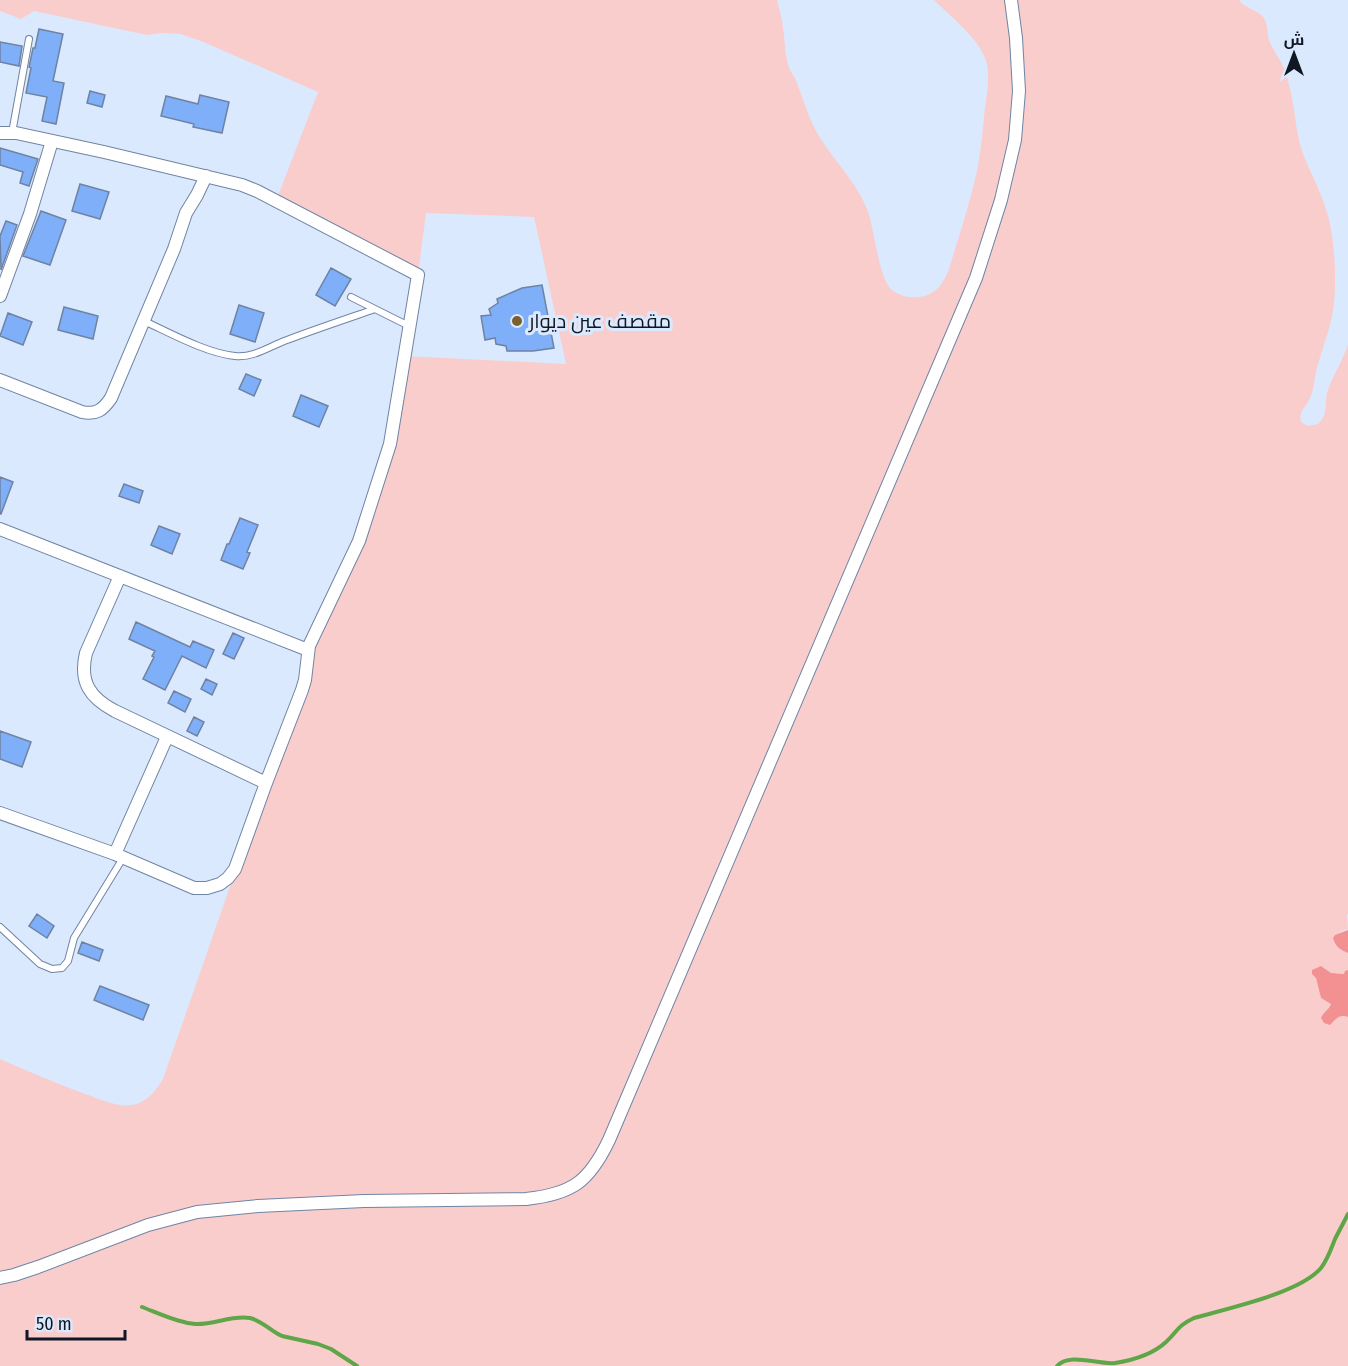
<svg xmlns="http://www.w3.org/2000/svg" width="1348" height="1366" font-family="'Fira Sans Condensed',Cairo,sans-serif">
	<rect width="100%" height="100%" fill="#dbe9fe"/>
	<path fill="#facdcd" d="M0,0H777C779,9 782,18 783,28C786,46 784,64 795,78C802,95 807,113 815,129C830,157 855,179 867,209C875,228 878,280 893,291C907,300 927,300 939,287C948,277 951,262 955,249C963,224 971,197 977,171C981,150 983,128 985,107C987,92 991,73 985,58C977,37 950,16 934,0H1239C1245,9 1257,9 1264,18C1268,24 1267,33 1269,40C1272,48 1278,56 1282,64C1285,70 1288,78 1289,85C1295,106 1295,127 1301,148C1310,174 1325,198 1330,224C1335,250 1337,284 1333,310C1330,331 1321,351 1316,372C1314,381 1314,390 1310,398C1306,408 1298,410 1301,422L1308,426L1318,424C1329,413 1324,406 1327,393C1332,376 1343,361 1348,344V913L1347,915L1348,929L1342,931L1333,938C1335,946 1340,950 1348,953V970L1345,971V974L1331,973L1321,966L1316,978L1321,998L1331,1004L1329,1009L1338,1017L1343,1016L1348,1017V1366H0V1059C30,1072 60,1085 91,1096C104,1101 118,1107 132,1105C146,1103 156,1091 163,1079L266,783L307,658L363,530L405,356L566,364L534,217L426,213L418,275L276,201L318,92L201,41L180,34L161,33L147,35L34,11L21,19L0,11Z"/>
	<path fill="#f29092" d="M1348,930V953C1340,950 1335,946 1333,938L1335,935Z
		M1321,966L1331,973L1344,974L1345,971L1348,970V1017C1339,1014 1336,1019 1330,1025L1324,1023L1321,1018C1323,1012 1329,1010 1331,1004L1321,998L1316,978L1312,974V970Z"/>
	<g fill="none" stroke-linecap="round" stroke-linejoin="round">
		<path stroke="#5ea647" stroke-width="4" d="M142,1307C158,1313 178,1323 195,1324C214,1325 231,1315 250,1318C263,1321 270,1331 282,1336L318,1344L331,1349L357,1366
			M1057,1366C1070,1352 1097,1365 1115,1363C1134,1360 1152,1355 1166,1342C1178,1331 1177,1326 1194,1318C1226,1309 1300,1293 1321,1268C1328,1259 1331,1249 1335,1239C1339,1231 1344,1222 1348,1214"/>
	</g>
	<path fill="#7eaff8" stroke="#6e83a2" stroke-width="1.5" d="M39,29L63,34L53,81L64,83L56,124L42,121L47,97L26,93L31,68L29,67L33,48H35Z
		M0,42L22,46L19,66L0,62Z
		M90,91L105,95L102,107L87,103Z
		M200,95L229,102L222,133L193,127L194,124L161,116L166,96L198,104Z
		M0,148L38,159L29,186L20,183L23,172L0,165Z
		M80,184L109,192L100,219L72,211Z
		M41,211L66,220L50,265L23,256Z
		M6,221L17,225L1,270L0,236Z
		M331,268L351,279L335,306L316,295Z
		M542,285L554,348L533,351H507L506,346L496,344L495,338L485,340L481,316L491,315L489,309L498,303L497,299L522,288Z
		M239,305L264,313L255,342L230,334Z
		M64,307L98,316L93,339L58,330Z
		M8,313L32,322L23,345L0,336Z
		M246,374L261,380L254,396L239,389Z
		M301,395L328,406L319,427L293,416Z
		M0,477L13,482L1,514H0Z
		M124,484L143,491L139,503L119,496Z
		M240,518L258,525L247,552L250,553L243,569L221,560L227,544H229Z
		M159,526L180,534L172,554L151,545Z
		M136,622L190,647L193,641L214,650L206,668L182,656L165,690L143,679L154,657L152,656L155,651L129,639Z
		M233,633L244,638L234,659L223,654Z
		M206,679L217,684L212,695L201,689Z
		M174,691L191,699L185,712L168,703Z
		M194,717L204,722L197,736L187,731Z
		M0,731L31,742L22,767L0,759Z
		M37,914L54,926L47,938L29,926Z
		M82,942L103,950L99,961L78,953Z
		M100,986L149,1005L143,1020L94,1000Z"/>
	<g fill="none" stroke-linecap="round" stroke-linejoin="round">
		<g stroke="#7084a3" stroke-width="8">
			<path id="service" d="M12,133L29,39
				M351,297L409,326
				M144,321C170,333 206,353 235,356C254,358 270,346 287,340C316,329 346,319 375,309
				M0,927L40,964L52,969L62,968L68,961L74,938L123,858"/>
		</g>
		<g stroke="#7084a3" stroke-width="14">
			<path id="minor" d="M0,133H16L104,152L242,185L257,191L418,275L390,444L359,541L309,646L305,680L302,690L266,783L235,869L228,878L220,884L207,888H194L115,854L0,813
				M0,296L30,214L52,141
				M0,380L82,412C96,415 103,410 111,398L174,249L186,213L197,195L206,176
				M0,529L308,650
				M120,576L86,653C79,682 90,698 115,711L266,783
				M115,854L167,737
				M0,1278L14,1275L38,1267L148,1225L197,1212L258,1206L364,1201L526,1199C572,1194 589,1182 609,1140L976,278L1001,200L1015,140L1019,91L1016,38L1011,0"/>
		</g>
		<use href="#service" stroke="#fff" stroke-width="6"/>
		<use href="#minor" stroke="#fff" stroke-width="12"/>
	</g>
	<circle fill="#7a5f31" stroke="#dbe9fe" stroke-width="2" cx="517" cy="321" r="6"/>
	<g text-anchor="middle" stroke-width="6" stroke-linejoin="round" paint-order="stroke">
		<g font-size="20" fill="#0f1723" stroke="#dbe9fe" text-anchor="start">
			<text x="529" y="328">مقصف عين ديوار</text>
		</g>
	</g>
	<g transform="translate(1294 54)" stroke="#dbe9fe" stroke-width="4.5" paint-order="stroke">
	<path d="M0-4.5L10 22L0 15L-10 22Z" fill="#0f1723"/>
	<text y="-9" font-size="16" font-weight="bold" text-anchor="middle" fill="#0f1723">ش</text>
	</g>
	<path d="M27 1330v9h98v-9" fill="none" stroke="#0f1723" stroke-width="3"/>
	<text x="36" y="1330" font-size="18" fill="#0f1723" stroke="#dbe9fe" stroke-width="4.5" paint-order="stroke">50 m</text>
</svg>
